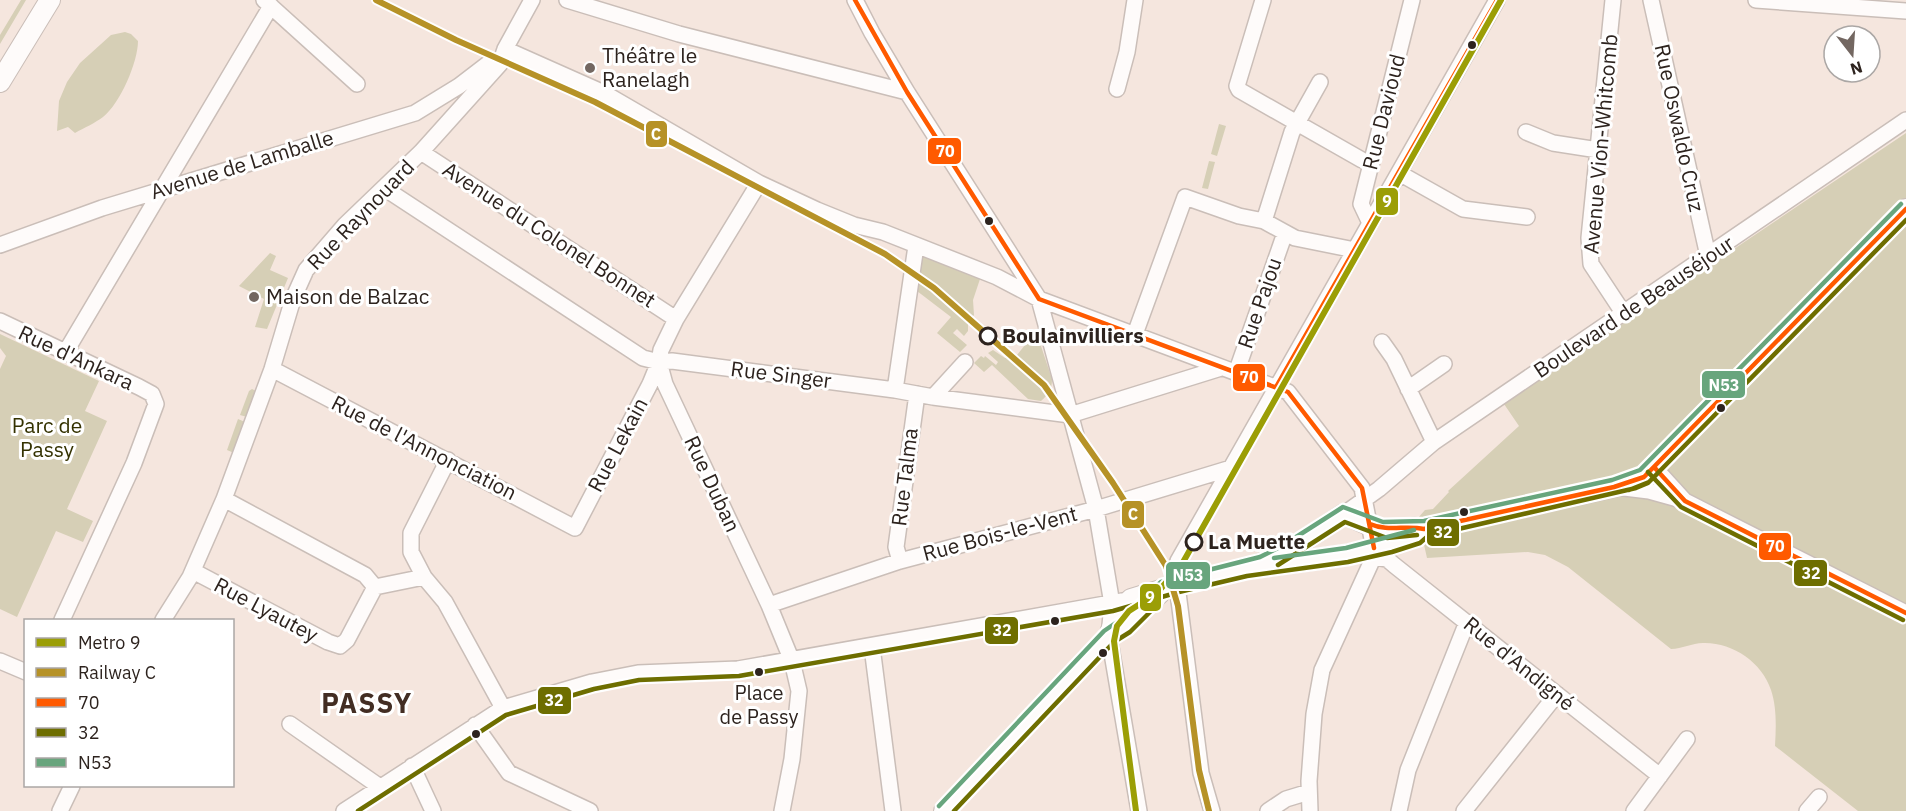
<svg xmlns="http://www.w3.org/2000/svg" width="1906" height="811" font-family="'IBM Plex Sans',sans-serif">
	<rect width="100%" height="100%" fill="#f5e6de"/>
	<path fill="#d6cfb6" d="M21,0H26L0,44V35Z
		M125,32L131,34L138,41C138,62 120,104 103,117C95,123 84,128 75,133L68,127L57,131L59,101L67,82L80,63L111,35Z
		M1219,124L1226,126L1217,156L1211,154Z
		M1906,133V811H1858L1775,746C1776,728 1777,708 1771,690C1762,662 1732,642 1703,643C1692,643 1682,649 1671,649L1568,567L1545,555L1528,552L1427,558L1418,518L1425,510L1433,509L1449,492L1448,491L1519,426L1504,404Z
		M1209,161L1215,162L1208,189L1202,188Z
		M270,253L276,256L270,270L288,278L267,329L255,327L264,299L239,286Z
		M922,255L980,279L973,300L974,315L968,322V331L964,336L957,329L953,333L967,345L960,352L937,333L951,317L917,291Z
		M0,334L99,381L85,411L107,421L67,509L93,521L83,542L56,531L17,617L0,609V369L6,356L0,348Z
		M1039,340L1052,379C1052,389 1049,394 1041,401L1028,399L992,365L984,372L974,363L981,356L984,358L985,356L996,365L998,362L988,353L993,350L1005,358H1011L1017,355L1025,345Z
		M252,389L256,391L247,417L240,415L249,391Z
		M238,419L245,422L234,453L227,450Z"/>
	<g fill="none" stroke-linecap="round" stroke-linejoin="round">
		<g stroke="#cabeb8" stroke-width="18">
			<path id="minor" d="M264,0L357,84
				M567,0L679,34L907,92
				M855,0L872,33L907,92L1039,299L1096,509L1112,604L1109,636L1139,811
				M1263,0L1237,86L1239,90L1362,160L1372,162
				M1613,0L1589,238L1591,264L1624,314
				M1651,0L1708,256
				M1756,0L1906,11
				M505,49L604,93L759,183L817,210L854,225L883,232L997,277L1039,299L1288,392L1362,488L1375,554L1322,670L1314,714L1309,781L1310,811
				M1117,89L1127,52L1135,0
				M1526,132L1553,143L1598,150
				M421,152L676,319
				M1399,173L1463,209L1527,217
				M384,188L643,358L659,362L672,361L895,390L933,397L1070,415L1221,368
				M1264,221L1292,132L1320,82
				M1370,223L1361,204L1412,0
				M0,245L102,208L415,113L459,86L489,63
				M0,321L139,387L152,394L156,404L134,463L62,620
				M1135,334L1185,197L1239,216L1264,221L1295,238L1355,250
				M1382,342L1394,359L1434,442
				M65,353L271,6
				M659,362L665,384L769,605L792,661L799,691L792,759L782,811
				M272,369L575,528L650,384L659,362L661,350L676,319L759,183
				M1236,373L1285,233
				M1408,389L1444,364
				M895,390L916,246
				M933,397L965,362
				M448,460L411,533V552L424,577L445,602L503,708
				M1654,467L1685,501
				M1616,487L1649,491L1685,501L1906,613
				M224,499L365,575L375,587
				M1344,514L1379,489L1434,442L1906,120
				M1375,557L1387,559L1394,565L1660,776
				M900,561L896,547L917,394
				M193,571L328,642L340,646L347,640L375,587L424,577
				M769,605L900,561L1096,509L1231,468
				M163,620L190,577L224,499L272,369L293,299L306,270L345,225L421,152L500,64L505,49L532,0
				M872,647L893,811
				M0,661L26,672
				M290,724L380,787
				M475,725L509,773L590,811
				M412,766L433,811
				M60,811L72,786
				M344,811L503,708L592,682L638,673L738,669L1122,601
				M1212,811L1201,773L1177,585L1176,573L1178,561L1497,0
				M1268,811L1286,799L1309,792
				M1399,811L1408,770L1467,622
				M1464,811L1557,694
				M1634,811L1687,739
				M1807,811L1819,797"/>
		</g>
		<g stroke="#cabeb8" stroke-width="22">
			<path id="major" d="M0,82L50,0
				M1246,569L1279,557L1344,514C1359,520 1378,532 1395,530C1408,530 1411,525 1424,529L1614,487L1644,477L1906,209
				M1109,636L1117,614L1131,599L1177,585L1246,569L1347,555L1390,545L1418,536
				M944,811L1086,660L1109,636L1125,626L1160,593"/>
		</g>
		<use href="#minor" stroke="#fefbfa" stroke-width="15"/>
		<use href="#major" stroke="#fefbfa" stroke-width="20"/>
		<g stroke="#fff" stroke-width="9">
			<path id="bus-1" d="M855,0L907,92L1039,299
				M1039,299L1288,392L1362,488L1374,548
				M1276,387L1497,0
				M1654,467L1685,501L1906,613
				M1370,524C1388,532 1405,525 1424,529L1614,487L1644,477L1906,209"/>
		</g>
		<g stroke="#fff" stroke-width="9">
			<path id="bus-2" d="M1648,472L1681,507L1903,620
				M1629,490L1649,482L1906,220
				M1278,565L1345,522L1387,538L1417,535
				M358,811L506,715L594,689L639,680L739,676L1113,611L1179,592L1247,576L1348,562L1392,552L1420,543L1428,536L1636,488L1648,483L1659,472
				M954,811L1114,642L1130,632L1160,602"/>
		</g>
		<g stroke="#fff" stroke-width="9">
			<path id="bus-3" d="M1274,558L1346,548L1414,530
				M939,806L1104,631L1120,620L1161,582L1260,557L1282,546L1343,507L1383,522L1424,521L1612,480L1640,470L1901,204"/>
		</g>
		<use href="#bus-1" stroke="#ff5a00" stroke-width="4.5"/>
		<use href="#bus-2" stroke="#6e6e00" stroke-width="4.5"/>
		<use href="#bus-3" stroke="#68a57d" stroke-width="4.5"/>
		<g stroke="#fff" stroke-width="10">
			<path id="rail-1" d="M376,0L456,40L595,102L885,254L934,288L1044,385L1113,483L1166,566L1178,606L1199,770L1209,811"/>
		</g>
		<use href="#rail-1" stroke="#b69227" stroke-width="6"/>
		<g stroke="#fff" stroke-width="10">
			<path id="metro-1" d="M1136,811L1114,641L1117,626L1129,611L1157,593L1182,564L1501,0"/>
		</g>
		<use href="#metro-1" stroke="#9b9e06" stroke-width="6"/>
	</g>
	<g fill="#2d231e" stroke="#fff" stroke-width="2">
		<circle cx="1472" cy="45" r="5"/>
		<circle cx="989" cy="221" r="5"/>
		<circle cx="1721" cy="408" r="5"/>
		<circle cx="1464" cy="512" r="5"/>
		<circle cx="1055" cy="621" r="5"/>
		<circle cx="1103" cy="653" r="5"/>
		<circle cx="759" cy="672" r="5"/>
		<circle cx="476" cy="734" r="5"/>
	</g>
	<g fill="#736761" stroke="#fff" stroke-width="2">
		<circle cx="590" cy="68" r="6"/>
		<circle cx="254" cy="297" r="6"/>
	</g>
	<g fill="#fff" stroke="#2d231e" stroke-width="3">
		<circle cx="988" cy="336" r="8"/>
		<circle cx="1194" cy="542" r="8"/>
	</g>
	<g text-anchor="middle" stroke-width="6" stroke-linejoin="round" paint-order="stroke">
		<g font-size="20" fill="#2d231e" stroke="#fff">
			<text x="759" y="700">Place<tspan x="759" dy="24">de Passy</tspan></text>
		</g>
		<g font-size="21" fill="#2d231e" stroke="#fff" text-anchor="start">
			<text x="602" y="63">Théâtre le<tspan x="602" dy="24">Ranelagh</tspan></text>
			<text x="266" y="304">Maison de Balzac</text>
		</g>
		<g font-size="21" fill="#2d231e" stroke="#fff">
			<text transform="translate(1384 112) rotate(-76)" y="7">Rue Davioud</text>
			<text transform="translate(1679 128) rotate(78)" y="7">Rue Oswaldo Cruz</text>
			<text transform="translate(1601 144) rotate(-85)" y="7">Avenue Vion-Whitcomb</text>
			<text transform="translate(242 165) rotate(-17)" y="7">Avenue de Lamballe</text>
			<text transform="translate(361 215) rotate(-46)" y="7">Rue Raynouard</text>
			<text transform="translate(549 235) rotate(33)" y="7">Avenue du Colonel Bonnet</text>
			<text transform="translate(1260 303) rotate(-71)" y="7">Rue Pajou</text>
			<text transform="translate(1634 307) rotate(-34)" y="7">Boulevard de Beauséjour</text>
			<text transform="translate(76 358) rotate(25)" y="7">Rue d'Ankara</text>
			<text transform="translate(781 375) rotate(7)" y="7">Rue Singer</text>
			<text transform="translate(618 445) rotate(-62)" y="7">Rue Lekain</text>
			<text transform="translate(424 448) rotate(27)" y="7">Rue de l'Annonciation</text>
			<text transform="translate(905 477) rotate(-83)" y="7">Rue Talma</text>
			<text transform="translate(712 484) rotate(65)" y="7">Rue Duban</text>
			<text transform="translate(1000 534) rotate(-15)" y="7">Rue Bois-le-Vent</text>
			<text transform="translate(266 610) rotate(28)" y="7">Rue Lyautey</text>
			<text transform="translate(1519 664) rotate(39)" y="7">Rue d'Andigné</text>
		</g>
		<g font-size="21" font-weight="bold" fill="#2d231e" stroke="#fff" text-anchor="start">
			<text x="1002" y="343">Boulainvilliers</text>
			<text x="1208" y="549">La Muette</text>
		</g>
		<g font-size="21" fill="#343201" stroke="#fff">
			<text x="47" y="433">Parc de<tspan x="47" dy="24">Passy</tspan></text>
		</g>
		<g font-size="27" font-weight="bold" letter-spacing="1.5" fill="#422d23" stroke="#fff">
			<text x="367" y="713">PASSY</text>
		</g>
	</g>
	<g stroke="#fff" stroke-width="2">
		<rect x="645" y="120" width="23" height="28" rx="6" fill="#b69227"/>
		<rect x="927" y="137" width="35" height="28" rx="6" fill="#ff5a00"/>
		<rect x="1375" y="187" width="24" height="29" rx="6" fill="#9b9e06"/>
		<rect x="1232" y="363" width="34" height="29" rx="6" fill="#ff5a00"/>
		<rect x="1701" y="370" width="45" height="29" rx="6" fill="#68a57d"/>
		<rect x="1121" y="500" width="24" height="29" rx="6" fill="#b69227"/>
		<rect x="1426" y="518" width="34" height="29" rx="6" fill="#6e6e00"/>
		<rect x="1758" y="532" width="34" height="29" rx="6" fill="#ff5a00"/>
		<rect x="1793" y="559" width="35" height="28" rx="6" fill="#6e6e00"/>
		<rect x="1165" y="561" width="46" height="29" rx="6" fill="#68a57d"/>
		<rect x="1139" y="583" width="23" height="29" rx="6" fill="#9b9e06"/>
		<rect x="984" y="616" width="35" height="29" rx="6" fill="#6e6e00"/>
		<rect x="537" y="686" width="35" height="29" rx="6" fill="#6e6e00"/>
	</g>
	<g font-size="16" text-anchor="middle" font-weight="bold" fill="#fff">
		<text x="656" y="140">C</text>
		<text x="945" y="157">70</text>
		<text x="1387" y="207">9</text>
		<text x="1249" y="383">70</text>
		<text x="1724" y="391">N53</text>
		<text x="1133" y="520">C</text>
		<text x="1443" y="538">32</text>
		<text x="1775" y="552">70</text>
		<text x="1811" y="579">32</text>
		<text x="1188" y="581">N53</text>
		<text x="1150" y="603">9</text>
		<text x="1002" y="636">32</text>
		<text x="554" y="706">32</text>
	</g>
	<rect x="24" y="619" width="210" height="168" fill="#ffffff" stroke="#aba7a5" stroke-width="1.5"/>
	<rect x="36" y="638" width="30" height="9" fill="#9b9e06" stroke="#aba7a5" stroke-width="1.5"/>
	<text x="78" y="649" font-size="18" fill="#2d231e">Metro 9</text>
	<rect x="36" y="668" width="30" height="9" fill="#b69227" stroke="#aba7a5" stroke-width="1.5"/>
	<text x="78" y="679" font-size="18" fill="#2d231e">Railway C</text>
	<rect x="36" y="698" width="30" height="9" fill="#ff5a00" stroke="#aba7a5" stroke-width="1.5"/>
	<text x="78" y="709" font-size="18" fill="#2d231e">70</text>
	<rect x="36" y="728" width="30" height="9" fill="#6e6e00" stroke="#aba7a5" stroke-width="1.5"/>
	<text x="78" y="739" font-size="18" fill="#2d231e">32</text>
	<rect x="36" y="758" width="30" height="9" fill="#68a57d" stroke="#aba7a5" stroke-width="1.5"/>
	<text x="78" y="769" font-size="18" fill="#2d231e">N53</text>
	<g transform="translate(1852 54) rotate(163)"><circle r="28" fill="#ffffff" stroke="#aba7a5" stroke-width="1.5"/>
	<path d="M0-4.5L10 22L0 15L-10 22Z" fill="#736761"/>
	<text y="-9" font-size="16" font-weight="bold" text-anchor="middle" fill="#2d231e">N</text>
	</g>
</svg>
